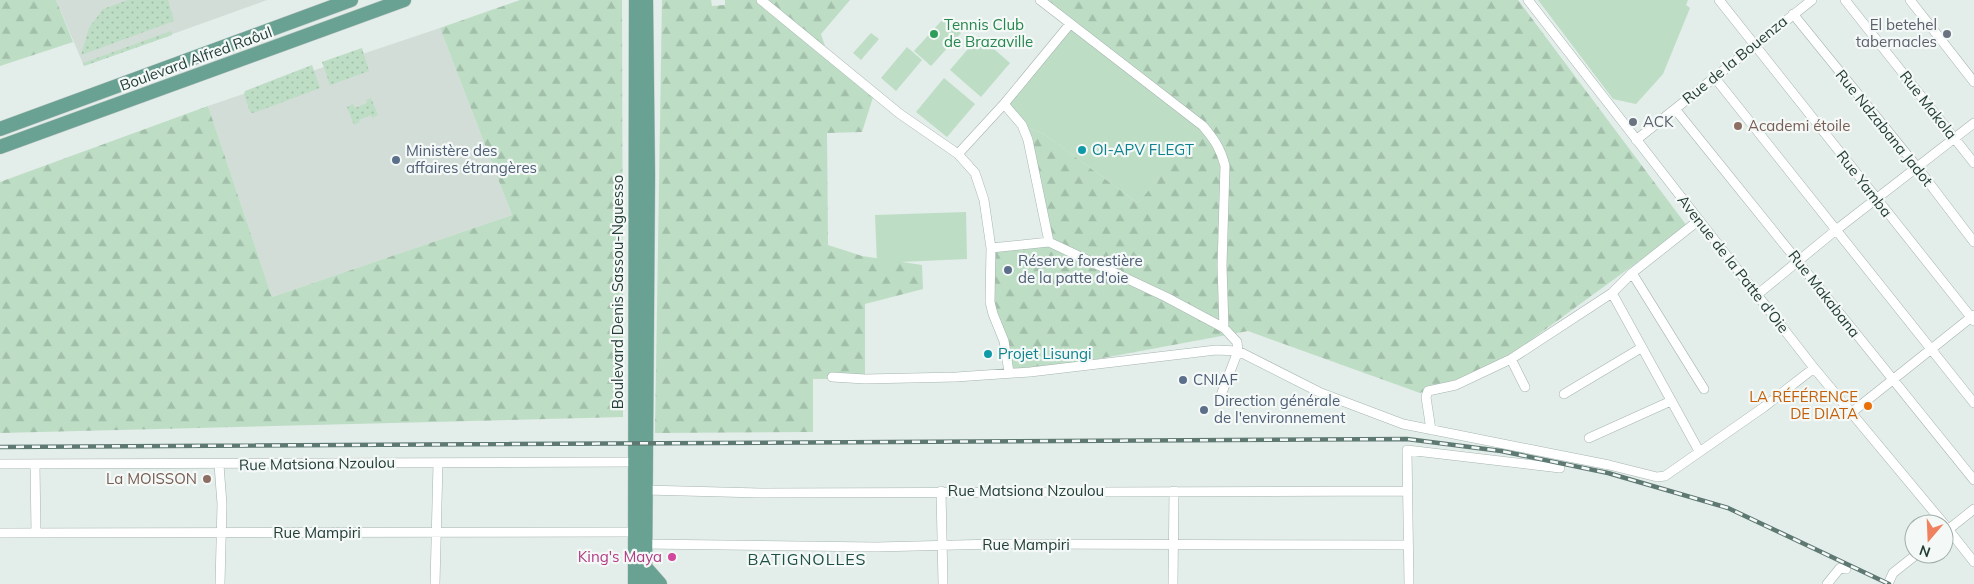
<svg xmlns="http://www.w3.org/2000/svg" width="1974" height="584" font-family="Mulish,sans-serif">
	<defs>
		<pattern id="grass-dots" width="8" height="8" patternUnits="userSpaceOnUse" patternTransform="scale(1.25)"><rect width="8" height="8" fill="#bdddc5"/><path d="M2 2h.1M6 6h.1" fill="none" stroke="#a2bfaa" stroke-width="1.8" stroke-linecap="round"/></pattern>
		<pattern id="forest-firs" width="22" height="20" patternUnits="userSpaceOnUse" patternTransform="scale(1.25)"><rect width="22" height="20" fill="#bdddc5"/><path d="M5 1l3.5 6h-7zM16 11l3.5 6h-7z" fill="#a2bfaa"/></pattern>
	</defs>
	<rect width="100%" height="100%" fill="#e3ede9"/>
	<path fill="#d2ddd7" d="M56,0H267L84,66Z
		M440,28L512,215L272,297L208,106Z"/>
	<path fill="url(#grass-dots)" d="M128,0H168L174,21L81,55L89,28L103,9Z
		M171,31L172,35L84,66L83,63Z
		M362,48L369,71L330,85L322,62Z
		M312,65L320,88L253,113L250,112L244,94L245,91Z
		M371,98L378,115L372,118L371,115L359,120L360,122L354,125L347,107L353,104L355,108L367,103L366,100Z"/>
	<path fill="url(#forest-firs)" d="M0,0H56L73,42L0,66Z
		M520,0H622L623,417L0,433V182L208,106L272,297L512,215L440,28Z
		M662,0H711L712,6L725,5V0H850L821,34L827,52L875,91L862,132L827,133L828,245L862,256L922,265L923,289L865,304V379H813V432L655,433Z
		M1039,0H1518L1687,226L1498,364L1420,393L1248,331L1028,372H1009L993,315L994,248L1049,242L1022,125L1044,134L1138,203L1200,127Z"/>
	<path fill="#bdddc5" d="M1538,0H1688L1686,5L1690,8L1663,74L1636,104L1613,99Z
		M944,18L961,33L931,66L914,51Z
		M1070,24L1201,127L1138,203L1044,134L1022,125L1004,104Z
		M871,33L879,39L861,60L853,53Z
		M979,36L1010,63L981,97L950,70Z
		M907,47L922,60L896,91L881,78Z
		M944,78L975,104L947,137L916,112Z
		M966,212L967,259L877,263L875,215Z"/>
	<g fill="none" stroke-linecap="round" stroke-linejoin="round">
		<g stroke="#a6b5b0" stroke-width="10">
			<path id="minor" d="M761,0L900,114L958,154L975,173L984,200L991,248L990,302L993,314L1004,341L1009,372
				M1040,0L1203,126C1214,139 1221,149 1225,166L1222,266L1224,328
				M1528,0L1814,368L1944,524
				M1719,0L1974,321
				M1845,0L1974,163
				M1910,0L1974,82
				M1793,14L1917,167L1974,242
				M1715,78L1974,403
				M1004,104L1070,24
				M1675,109L1974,480
				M1636,140L1812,0
				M958,154L1004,104L1022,125L1028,140L1049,242
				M991,248L1049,242L1166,297L1224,328L1237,342L1238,351L1218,403
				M1632,273L1704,389
				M1612,293L1699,451
				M1758,294L1836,230L1974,123
				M1511,359L1525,387
				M832,377L865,379L956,377L1030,372L1216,350L1238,351L1321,393L1403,424L1609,465L1657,477L1665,476L1764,407L1814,368
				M1564,394L1641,348
				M1851,413L1974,315
				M1431,430L1426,397L1428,391L1456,385L1511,359L1612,293L1632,273L1699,220
				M1589,438L1671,401
				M0,464L634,462
				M35,464L36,533
				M219,465L222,504L220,584
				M645,490L760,493L1408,491
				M941,491L943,584
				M1944,524L1974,562
				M0,533L635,532
				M1944,533L1974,509
				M644,544L876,547L997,544L1408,545
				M435,584L438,463
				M1173,584L1174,491
				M1409,584L1407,450L1560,468
				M1827,584L1840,568L1846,569
				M1888,584L1893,573L1917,554"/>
		</g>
		<g stroke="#c1c9c7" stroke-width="15">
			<path id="primary" d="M0,129L351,0
				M0,147L404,0
				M645,567L660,584
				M635,584L636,0
				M645,584L648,175L646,0"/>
		</g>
		<use href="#minor" stroke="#fff" stroke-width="9"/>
		<use href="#primary" stroke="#69a192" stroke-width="14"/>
		<g stroke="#5e7972" stroke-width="4.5">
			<path id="rail" d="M0,447L1407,439L1501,451L1608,473L1728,508L1889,584"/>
		</g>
		<use href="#rail" stroke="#f4f9f7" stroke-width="2.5" stroke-dasharray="8" stroke-linecap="butt"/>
	</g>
	<circle fill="#2e9e5b" stroke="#f4f9f7" stroke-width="2" cx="934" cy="34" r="5"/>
	<g fill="#6b7280" stroke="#f4f9f7" stroke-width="2">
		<circle cx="1947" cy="34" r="5"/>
		<circle cx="1633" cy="122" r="5"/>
	</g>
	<g fill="#8d6e63" stroke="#f4f9f7" stroke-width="2">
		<circle cx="1738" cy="126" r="5"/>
		<circle cx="207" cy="479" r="5"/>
	</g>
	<g fill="#0f9aa8" stroke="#f4f9f7" stroke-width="2">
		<circle cx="1082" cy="150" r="5"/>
		<circle cx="988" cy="354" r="5"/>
	</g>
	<g fill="#5c6f8a" stroke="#f4f9f7" stroke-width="2">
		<circle cx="396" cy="160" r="5"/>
		<circle cx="1008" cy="270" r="5"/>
		<circle cx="1183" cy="380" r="5"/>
		<circle cx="1204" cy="410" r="5"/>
	</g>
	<circle fill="#e8710a" stroke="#f4f9f7" stroke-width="2" cx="1868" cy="406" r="5"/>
	<circle fill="#d1479c" stroke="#f4f9f7" stroke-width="2" cx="672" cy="557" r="5"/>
	<g text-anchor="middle" stroke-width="4.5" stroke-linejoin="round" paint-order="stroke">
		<g font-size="15" fill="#27864d" stroke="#f4f9f7" text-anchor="start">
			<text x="944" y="30">Tennis Club<tspan x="944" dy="17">de Brazaville</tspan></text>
		</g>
		<g font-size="15" fill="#5b616d" stroke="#f4f9f7" text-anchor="end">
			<text x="1937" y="30">El betehel<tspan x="1937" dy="17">tabernacles</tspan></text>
			<text x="1643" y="127" text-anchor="start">ACK</text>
		</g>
		<g font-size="15" fill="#233e37" stroke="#f4f9f7">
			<text transform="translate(196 59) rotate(-20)" y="5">Boulevard Alfred Raôul</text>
			<text transform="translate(1735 60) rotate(-39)" y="5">Rue de la Bouenza</text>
			<text transform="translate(1928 105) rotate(52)" y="5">Rue Makola</text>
			<text transform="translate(1884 128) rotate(51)" y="5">Rue Ndzabana Jadot</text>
			<text transform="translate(1864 184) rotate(52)" y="5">Rue Yamba</text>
			<text transform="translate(1733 264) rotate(52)" y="5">Avenue de la Patte d'Oie</text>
			<text transform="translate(618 292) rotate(-90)" y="5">Boulevard Denis Sassou-Nguesso</text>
			<text transform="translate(1824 294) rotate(52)" y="5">Rue Makabana</text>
			<text transform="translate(317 464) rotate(-1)" y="5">Rue Matsiona Nzoulou</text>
			<text x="1026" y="496">Rue Matsiona Nzoulou</text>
			<text x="317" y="538">Rue Mampiri</text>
			<text x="1026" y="550">Rue Mampiri</text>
		</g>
		<g font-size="15" fill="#785e54" stroke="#f4f9f7" text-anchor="start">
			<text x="1748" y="131">Academi étoile</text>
			<text x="197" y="484" text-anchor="end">La MOISSON</text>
		</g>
		<g font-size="15" fill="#0d838f" stroke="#f4f9f7" text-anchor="start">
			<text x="1092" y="155">OI-APV FLEGT</text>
			<text x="998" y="359">Projet Lisungi</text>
		</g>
		<g font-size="15" fill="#4e5e75" stroke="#f4f9f7" text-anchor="start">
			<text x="406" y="156">Ministère des<tspan x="406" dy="17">affaires étrangères</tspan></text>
			<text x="1018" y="266">Réserve forestière<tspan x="1018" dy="17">de la patte d'oie</tspan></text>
			<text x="1193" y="385">CNIAF</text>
			<text x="1214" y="406">Direction générale<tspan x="1214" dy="17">de l'environnement</tspan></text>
		</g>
		<g font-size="15" fill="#c56008" stroke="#f4f9f7" text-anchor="end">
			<text x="1858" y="402">LA RÉFÉRENCE<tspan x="1858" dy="17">DE DIATA</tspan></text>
		</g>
		<g font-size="15" fill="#b23c85" stroke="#f4f9f7" text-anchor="end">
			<text x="662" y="562">King's Maya</text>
		</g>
		<g font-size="16" letter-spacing="1" fill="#1f5044" stroke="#f4f9f7">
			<text x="807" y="565">BATIGNOLLES</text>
		</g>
	</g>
	<g transform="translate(1929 539) rotate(199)"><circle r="24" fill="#f4f9f7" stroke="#a0aeaa"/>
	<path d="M0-4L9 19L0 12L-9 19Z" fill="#ef815f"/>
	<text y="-8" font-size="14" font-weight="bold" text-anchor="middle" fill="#233e37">N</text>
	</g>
</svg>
